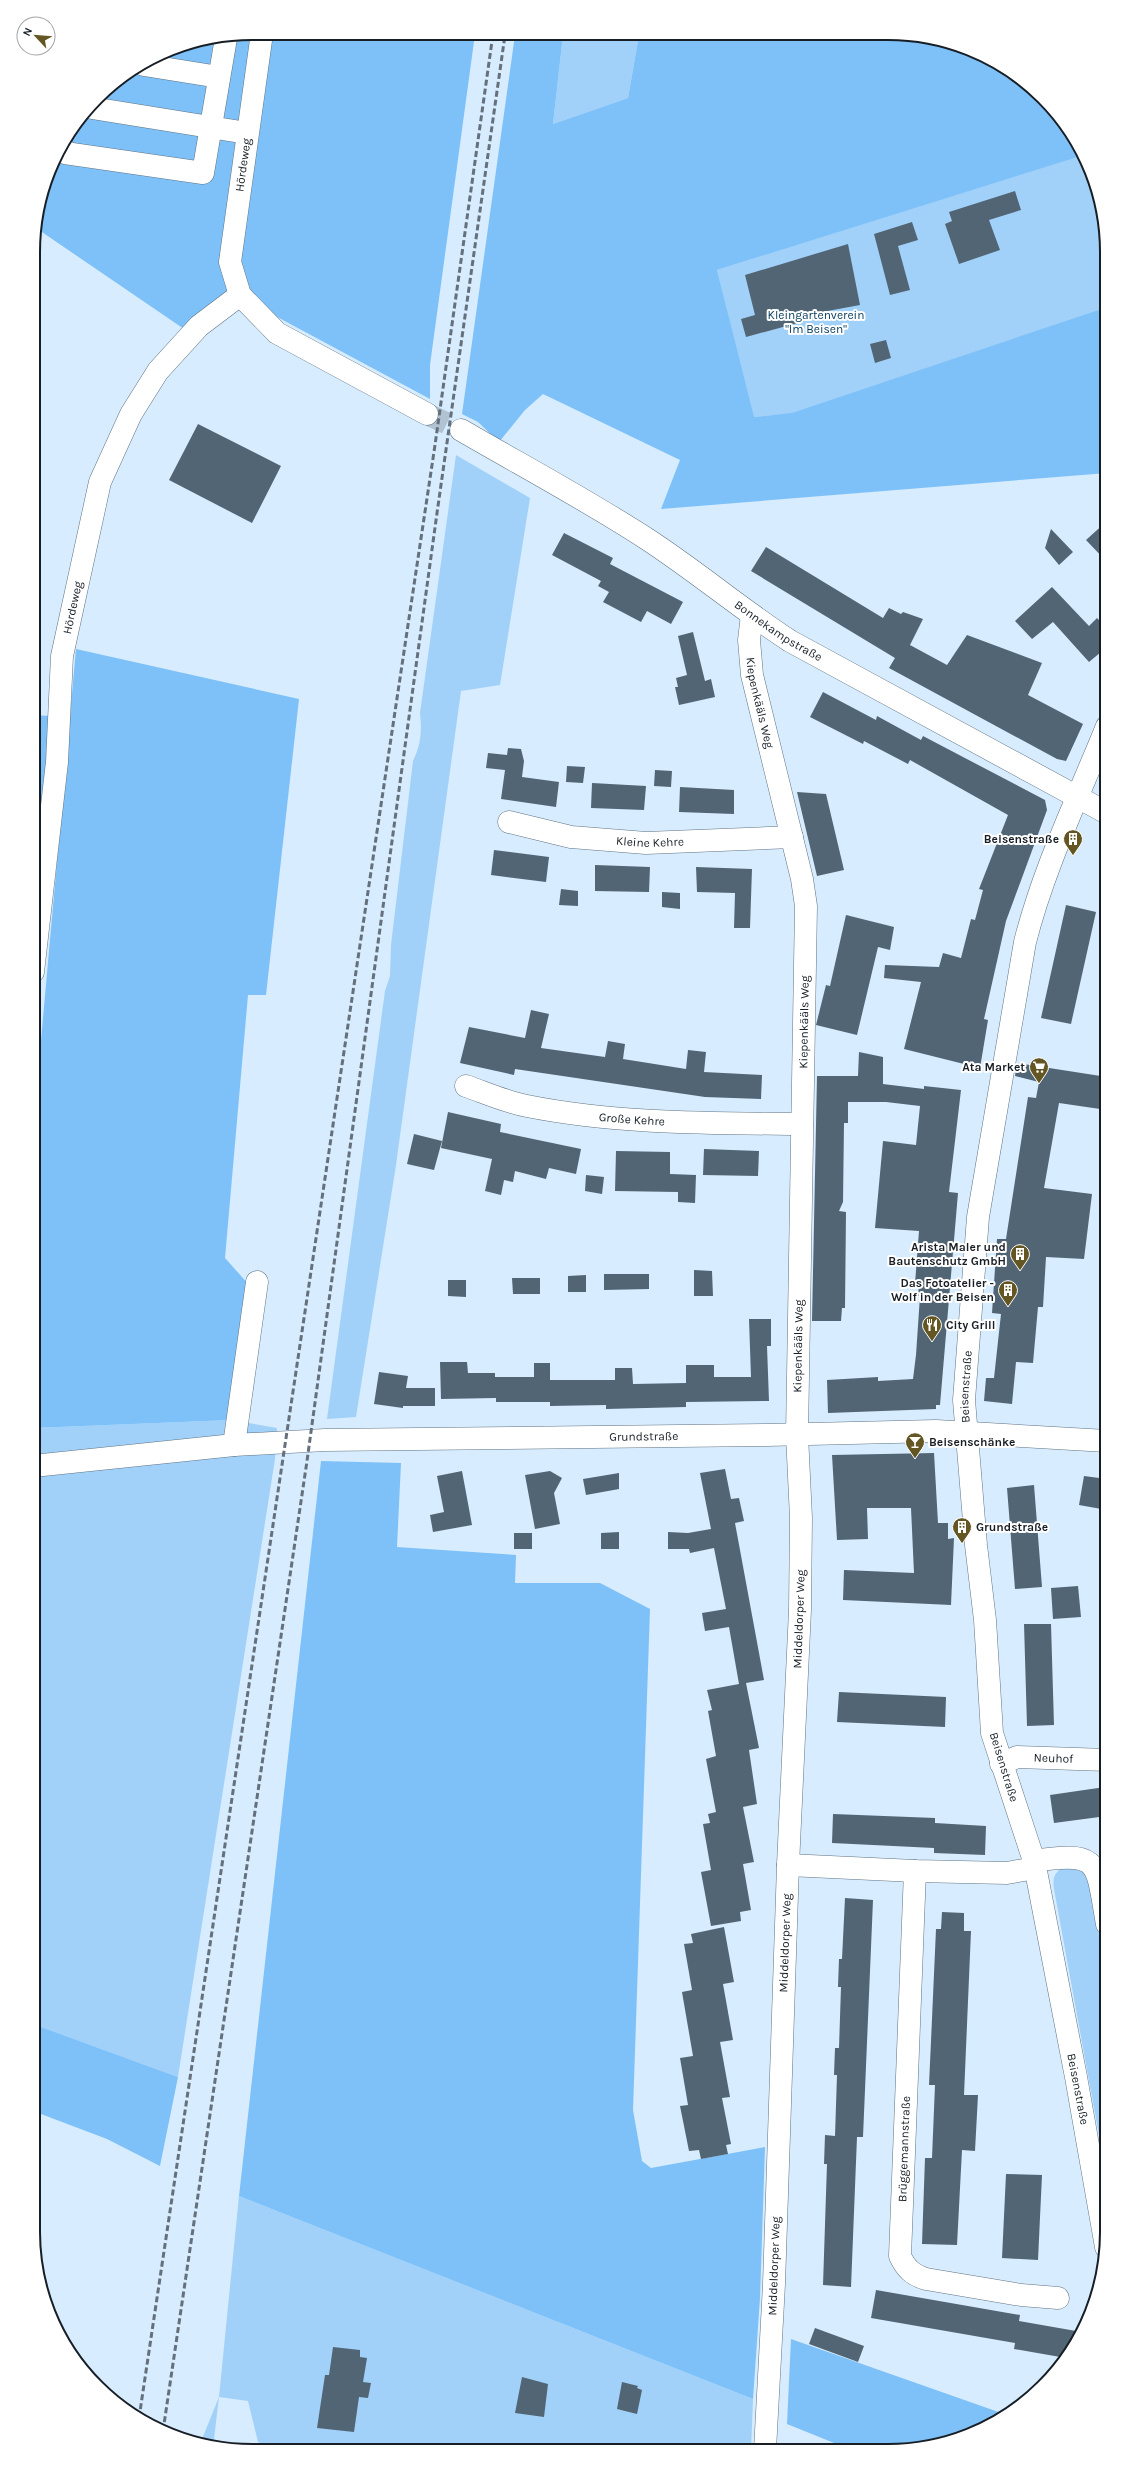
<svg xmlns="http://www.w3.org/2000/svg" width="1140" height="2484" font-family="Karla,sans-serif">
	<rect width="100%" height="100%" fill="#d7ecfe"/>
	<path fill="#a1d1f9" d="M563,35H639L628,98L553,124Z
		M1076,140L1099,195L1107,252V307L791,414L753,417L717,270L1080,156Z
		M456,455L530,498L500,685L461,691L396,1165L356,1417L327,1419L385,991L390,976L391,945L413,761C421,744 422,732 420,713Z
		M231,1420L277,1428L275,1459L178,2077L33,2024V1428Z
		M1065,1866C1077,1866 1082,1869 1089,1880L1107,1979V2179L1054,1889C1052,1877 1055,1872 1065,1866Z
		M239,2196L753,2399L751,2450L267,2447L258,2442L248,2401L219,2397L213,2447L200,2444L219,2397Z"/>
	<path fill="#7dc1f8" d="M252,33L475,34L430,365V399L251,303L187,331L36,228L55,155L107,88L168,50Z
		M515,35H563L553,124L628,98L639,35L930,37L985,56L1033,87L1076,140L1081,156L717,270L754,417L792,413L1107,307V473L661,509L680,460L543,394L525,410L499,442L478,422L462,414Z
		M76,649L299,699L266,995H248L225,1258L250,1286L231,1420L33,1428V1130Z
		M33,715L50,716L40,850L33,894Z
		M321,1461L401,1463L397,1547L516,1555L515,1583H600L650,1609L633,2110L642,2161L651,2168L765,2147L760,2298L753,2399L239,2196Z
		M33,2024L178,2077L160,2166L107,2139L33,2111Z
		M791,2339L1007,2415L945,2443L888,2451H854L787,2424Z"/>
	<path fill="#526574" d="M1015,191L1021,210L989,220L1000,250L959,264L945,224L952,221L949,212Z
		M912,222L918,240L898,246L910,290L890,295L874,234Z
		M848,244L860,305L822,312L823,316L746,337L741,319L755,315L745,275Z
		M886,340L891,358L875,363L870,344Z
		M198,424L281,466L252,523L169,480Z
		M1107,521V562L1086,540Z
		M1051,529L1073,552L1059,565L1045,548Z
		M564,533L613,558L610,564L683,602L671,624L647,611L641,622L603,602L609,592L598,586L601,581L552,555Z
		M766,547L883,618L889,608L901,614L903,612L923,619L910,645L947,665L967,635L1042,663L1028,695L1083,724L1066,761L1057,759L889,668L895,658L751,571Z
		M1052,587L1089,626L1097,618L1107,628V647L1089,662L1053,622L1032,639L1015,621Z
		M693,632L705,681L711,679L715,697L679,705L675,687H678L676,678L687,675L678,636Z
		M823,692L876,720L877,716L921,740L923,736L1045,800L1047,810L1006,921L984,1019L988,1020L980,1068L904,1049L921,982L884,978L885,965L939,967L943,953L961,958L971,919L975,920L983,890L979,889L1008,815L910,760L908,764L864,741L863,744L810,717Z
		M508,748L521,749L524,761L522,777L559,782L556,807L501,799L505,770L486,768L488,753L507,755Z
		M567,766L585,767L583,783L566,782Z
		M655,770L672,771L671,787L654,786Z
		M592,783L646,786L644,810L591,808Z
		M680,787L734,790V814L679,812Z
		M797,792L826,794L844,870L817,876Z
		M494,850L549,857L546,882L491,875Z
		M595,865L650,867L649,892L595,891Z
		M696,867L752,869L750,928H734L735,893L697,892Z
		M561,889L578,891V906L559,905Z
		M662,892L680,893V909L662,907Z
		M1066,905L1096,912L1071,1024L1041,1018Z
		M846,915L894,927L890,950L878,947L857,1035L816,1025L826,985L830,986Z
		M531,1010L549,1014L541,1048L605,1057L608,1041L625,1044L623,1059L686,1069L688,1050L706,1052L704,1072L762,1075L761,1099L705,1097L515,1069L514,1075L460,1063L469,1027L525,1038Z
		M859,1052L883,1057V1084L924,1089V1086L961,1090L949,1192L958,1193L940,1405H936V1409L828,1413L827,1380L878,1377V1381L913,1379L916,1355L920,1296H918L919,1285L915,1284L919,1231L875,1228L883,1141L916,1145L920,1106L886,1102H848V1123H844L843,1202L839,1211L846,1212L845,1308H842L841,1321H812L817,1076H858Z
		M1017,1063L1107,1077V1110L1059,1103L1044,1188L1092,1194L1084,1259L1046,1257L1043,1307H1038L1033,1363L1016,1362L1012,1404L984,1401L986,1378H994L1001,1314L992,1313L997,1239H1006L1028,1097L1036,1098L1039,1082L1015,1076Z
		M448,1112L501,1124L500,1132L581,1149L576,1174L549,1168L546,1179L515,1171L513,1182L504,1180L501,1195L485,1191L492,1159L441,1148Z
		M414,1134L442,1141L434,1170L407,1164Z
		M704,1149L759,1151L758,1176L703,1175Z
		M616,1151L670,1152V1174L696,1175L695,1203L678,1202V1192L615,1191Z
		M586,1175L604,1177L602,1194L585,1191Z
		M694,1270L712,1271L713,1296H694Z
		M604,1274H649V1289L604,1290Z
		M586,1275V1292H568V1276Z
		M512,1278H540V1294H513Z
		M448,1280H466V1297L448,1296Z
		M749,1319H771V1346H767L769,1401L686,1402V1407L606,1409V1405L550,1406V1402H496V1398L441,1399L440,1362H467L468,1373H495V1377H534V1363H550V1380H615V1368H632L633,1384L686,1383V1365H714V1377H751Z
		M379,1372L408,1376L406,1388H435V1406H403V1408L374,1404Z
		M934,1453L938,1523H948V1539L954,1538L951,1605L843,1600L844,1570L914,1573L911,1508H867L868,1539L837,1540L832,1455Z
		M725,1469L731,1499L739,1498L744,1521L735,1523L764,1680L746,1683L759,1748L749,1750L757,1804L743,1807L754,1862L743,1864L751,1910L740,1912L741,1921L711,1926L701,1872L711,1870L703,1824L710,1823L708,1814L716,1812L706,1759L716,1756L708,1711L712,1710L707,1690L739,1684L729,1627L705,1631L702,1613L726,1609L714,1548L690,1553L689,1549H668V1532L688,1533L711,1529L700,1473Z
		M462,1471L472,1525L433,1532L430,1515L444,1512L437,1476Z
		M550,1471L562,1478L554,1493L560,1524L535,1529L525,1475Z
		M619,1473V1489L586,1495L583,1479Z
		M1084,1476L1107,1479V1510L1079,1505Z
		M1034,1485L1042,1587L1015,1589L1007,1488Z
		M619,1532V1549H601V1533Z
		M514,1533H532V1549H514Z
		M1078,1586L1081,1617L1053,1619L1051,1588Z
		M1024,1624H1051L1054,1725L1027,1726Z
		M839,1692L946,1697L945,1727L837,1722Z
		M1105,1787L1107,1816L1054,1823L1050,1795Z
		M833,1814L935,1818V1823L986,1826L985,1855L934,1853V1848L832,1843Z
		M845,1898L873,1900L863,2137H857L851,2287L823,2285L827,2164H824L825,2135L835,2136L837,2075H834L835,2048H839L841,1987H838L839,1959H842Z
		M942,1912L964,1913V1931H971L964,2095H978L975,2151L962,2150L957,2245L922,2244L925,2158H932L935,2085H929L931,2041L936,1929H941Z
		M724,1927L734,1982L723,1984L733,2040L720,2042L730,2097L722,2098L731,2144L726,2145L728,2154L701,2159L699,2150L689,2151L680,2106L688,2105L680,2058L693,2056L682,1992L692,1990L684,1944L693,1943L691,1934Z
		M1006,2174L1042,2175L1038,2260L1002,2258Z
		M876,2290L1020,2315L1019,2321L1076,2331L1073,2346L1066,2358L1014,2349L1015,2343L871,2318Z
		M815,2328L864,2346L858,2362L809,2344Z
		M333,2347L360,2350V2357L367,2358L363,2382L371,2383L368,2398L359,2397L354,2432L317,2428L325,2375H329Z
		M522,2377L548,2384L544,2417L515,2413Z
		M622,2382L638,2386L637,2388L642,2390L637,2414L617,2409Z"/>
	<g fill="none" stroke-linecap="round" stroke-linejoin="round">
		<path stroke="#b1c3d3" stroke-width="22" stroke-dasharray="22 11" stroke-linecap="butt" d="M427,414L461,430"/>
		<g stroke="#607383" stroke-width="23">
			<g id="minor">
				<path d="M262,33L230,262L240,295L277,333L427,414"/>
				<path d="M144,65L219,77"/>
				<path d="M92,108L247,133"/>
				<path d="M62,146L65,153L203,173L226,38"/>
				<path id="s1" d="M461,430C523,466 587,500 647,539C696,571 741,609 790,641L1107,813"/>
				<path id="s2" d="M752,615L749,640L752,675L802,879L806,906L797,1435L801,1518L800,1610L788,1865L774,2284L765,2450"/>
				<path id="s3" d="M509,822L571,837L646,843L792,837"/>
				<path id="s4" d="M33,972L57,762L62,656L100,482L131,414L158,371L199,326L240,295"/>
				<path id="s5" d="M466,1086C486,1093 506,1102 527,1106C617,1124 710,1123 802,1124"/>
				<path d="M234,1445L257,1282"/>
				<path id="s6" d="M33,1466L234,1445L325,1440L767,1435L936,1431L1107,1441"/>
				<path id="s7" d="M1001,1764L1017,1757L1107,1760"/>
				<path d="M1034,1861C1102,1850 1096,1863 1107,1924"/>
				<path d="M788,1865L915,1871L1007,1873L1035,1868"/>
				<path d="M915,1871L900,2256C906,2269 913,2275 926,2279L1021,2295L1058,2298"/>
				<path id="s8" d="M1106,2247L1076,2077L1034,1861L992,1733L985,1620L976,1545L964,1400L978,1217L1025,942C1044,867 1078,798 1107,726"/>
			</g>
		</g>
		<use href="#minor" stroke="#fff" stroke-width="22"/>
		<path stroke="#64707c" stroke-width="3" stroke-dasharray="6 3" stroke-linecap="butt" d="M139,2418L435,445L493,34
			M163,2431L307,1461L437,513L505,35"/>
	</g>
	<defs>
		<g id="building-pin" transform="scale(1)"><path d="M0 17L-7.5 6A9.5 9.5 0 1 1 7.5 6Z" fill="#645623" stroke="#fff"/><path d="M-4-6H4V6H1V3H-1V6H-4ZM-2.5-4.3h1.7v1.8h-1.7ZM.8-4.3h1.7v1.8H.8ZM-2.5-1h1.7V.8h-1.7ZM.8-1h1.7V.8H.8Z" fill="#fff"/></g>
		<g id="supermarket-pin" transform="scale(1)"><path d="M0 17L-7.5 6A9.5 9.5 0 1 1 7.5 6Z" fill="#645623" stroke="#fff"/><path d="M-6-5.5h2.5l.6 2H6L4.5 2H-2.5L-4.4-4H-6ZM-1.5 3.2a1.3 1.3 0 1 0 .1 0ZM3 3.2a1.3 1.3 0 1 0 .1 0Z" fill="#fff"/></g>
		<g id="restaurant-pin" transform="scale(1)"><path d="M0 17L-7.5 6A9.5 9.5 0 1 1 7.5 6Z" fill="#645623" stroke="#fff"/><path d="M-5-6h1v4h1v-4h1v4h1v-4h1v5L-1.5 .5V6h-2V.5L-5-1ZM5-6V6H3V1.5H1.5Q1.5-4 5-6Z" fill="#fff"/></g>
		<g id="bar-pin" transform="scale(1)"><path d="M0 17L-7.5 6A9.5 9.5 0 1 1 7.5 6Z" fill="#645623" stroke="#fff"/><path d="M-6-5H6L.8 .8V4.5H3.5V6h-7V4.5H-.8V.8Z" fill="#fff"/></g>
	</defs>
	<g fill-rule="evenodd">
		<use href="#building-pin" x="1073" y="839"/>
		<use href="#supermarket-pin" x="1039" y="1067"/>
		<use href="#building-pin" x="1020" y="1254"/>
		<use href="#building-pin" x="1008" y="1290"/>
		<use href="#restaurant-pin" x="932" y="1325"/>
		<use href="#bar-pin" x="915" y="1442"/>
		<use href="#building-pin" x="962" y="1527"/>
	</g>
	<g text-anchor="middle" stroke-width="4" stroke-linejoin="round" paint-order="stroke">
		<g font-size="12" fill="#171e25" stroke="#fff">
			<text transform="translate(243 165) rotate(-82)" y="4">Hördeweg</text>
			<text dy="4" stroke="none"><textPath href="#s4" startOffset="367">Hördeweg</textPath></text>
			<text dy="4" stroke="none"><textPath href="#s1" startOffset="376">Bonnekampstraße</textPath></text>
			<text dy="4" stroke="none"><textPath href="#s2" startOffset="89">Kiepenkääls Weg</textPath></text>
			<text dy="4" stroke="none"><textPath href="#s3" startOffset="143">Kleine Kehre</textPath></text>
			<text transform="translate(804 1022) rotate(-89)" y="4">Kiepenkääls Weg</text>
			<text dy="4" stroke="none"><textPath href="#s5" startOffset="170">Große Kehre</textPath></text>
			<text transform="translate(798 1346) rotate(-89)" y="4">Kiepenkääls Weg</text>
			<text dy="4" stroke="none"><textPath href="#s8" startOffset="875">Beisenstraße</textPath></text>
			<text dy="4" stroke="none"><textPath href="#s6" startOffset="612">Grundstraße</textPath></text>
			<text transform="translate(799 1619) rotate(-88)" y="4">Middeldorper Weg</text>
			<text dy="4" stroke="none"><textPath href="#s7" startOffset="54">Neuhof</textPath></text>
			<text transform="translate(1004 1767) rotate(73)" y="4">Beisenstraße</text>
			<text transform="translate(785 1943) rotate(-88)" y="4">Middeldorper Weg</text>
			<text transform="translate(1078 2089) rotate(79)" y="4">Beisenstraße</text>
			<text transform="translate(904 2149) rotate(-88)" y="4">Brüggemannstraße</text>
			<text transform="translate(774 2266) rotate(-88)" y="4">Middeldorper Weg</text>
		</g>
		<g font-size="12" fill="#00385b" stroke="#fff">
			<text x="816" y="319">Kleingartenverein<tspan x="816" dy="14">"Im Beisen"</tspan></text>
		</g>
		<g font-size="12" font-weight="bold" fill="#171e25" stroke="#fff" text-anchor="end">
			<text x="1059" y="843">Beisenstraße</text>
			<text x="1025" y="1071">Ata Market</text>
			<text x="1006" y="1251">Arista Maler und<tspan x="1006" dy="14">Bautenschutz GmbH</tspan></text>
			<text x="994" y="1287">Das Fotoatelier -<tspan x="994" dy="14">Wolf in der Beisen</tspan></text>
			<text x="946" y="1329" text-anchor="start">City Grill</text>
			<text x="929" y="1446" text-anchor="start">Beisenschänke</text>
			<text x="976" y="1531" text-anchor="start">Grundstraße</text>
		</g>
	</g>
	<path d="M0 0H1140V2484H0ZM252 40H888A212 212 0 0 1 1100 252V2232A212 212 0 0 1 888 2444H252A212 212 0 0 1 40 2232V252A212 212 0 0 1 252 40Z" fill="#fff" fill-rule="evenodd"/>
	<path fill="none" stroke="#171e25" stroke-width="2" d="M252 40H888A212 212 0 0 1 1100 252V2232A212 212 0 0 1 888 2444H252A212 212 0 0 1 40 2232V252A212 212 0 0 1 252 40Z"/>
	<g transform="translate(36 36) rotate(296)"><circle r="19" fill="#ffffff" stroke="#a2a5a8"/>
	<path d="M0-3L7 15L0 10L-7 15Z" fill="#645623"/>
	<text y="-6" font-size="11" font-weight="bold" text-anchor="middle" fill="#171e25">N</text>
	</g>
</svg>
